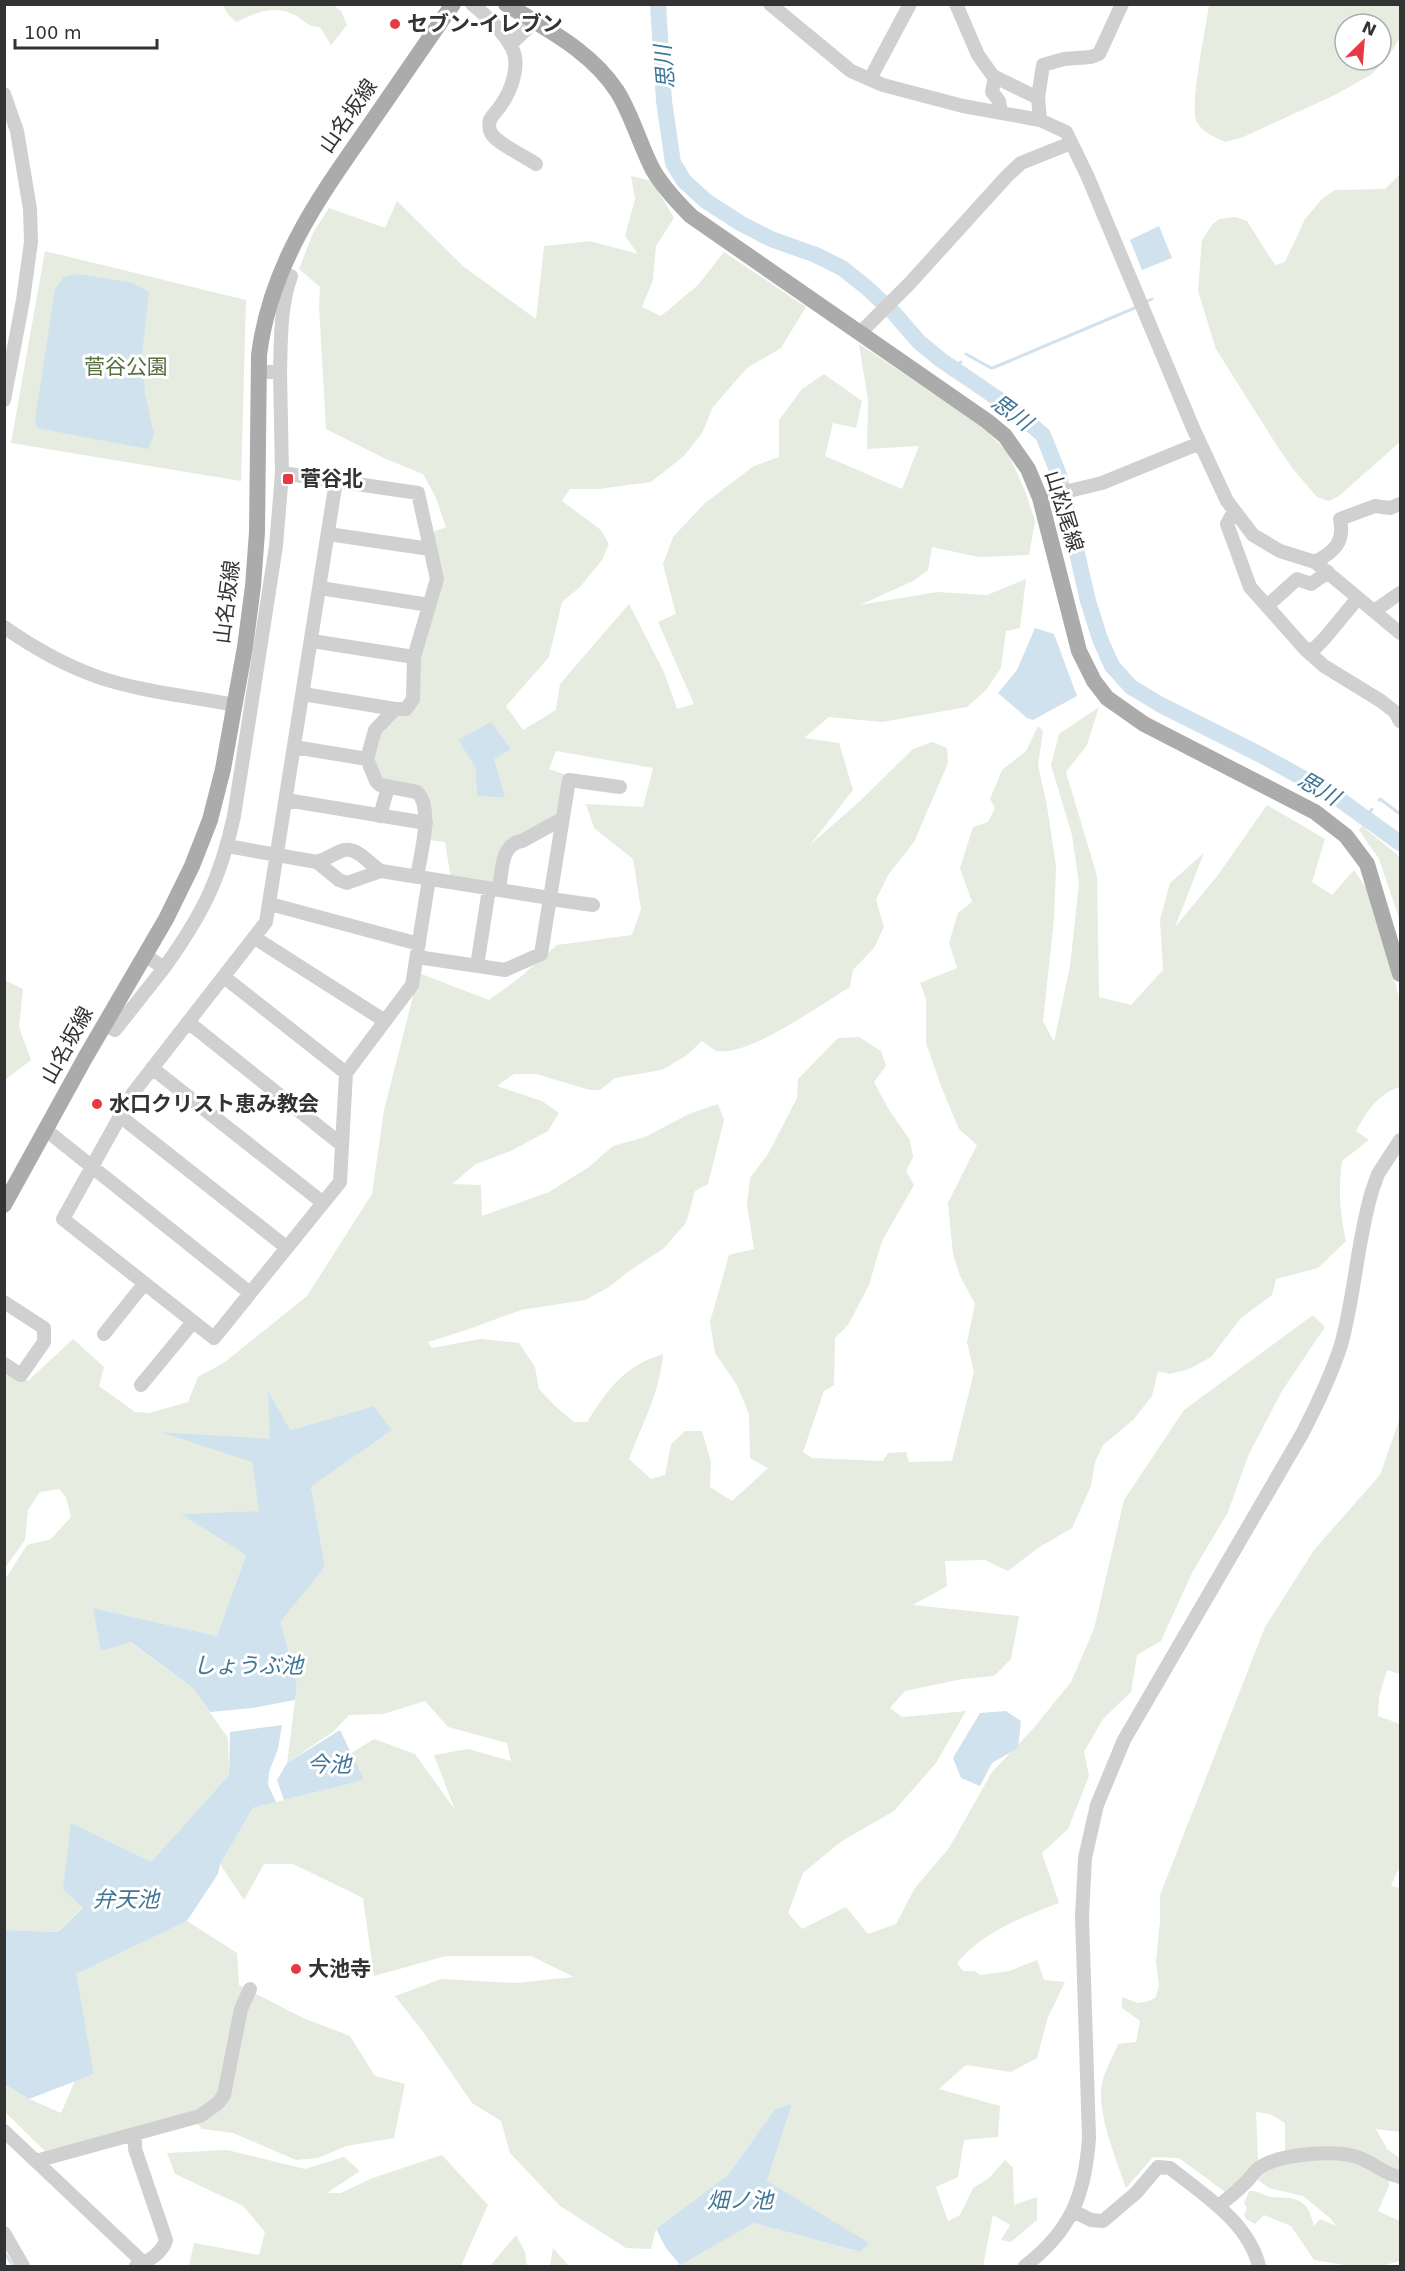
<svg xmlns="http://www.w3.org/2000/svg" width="1405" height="2271" font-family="'DejaVu Sans','Noto Sans JP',sans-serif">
	<rect width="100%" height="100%" fill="#fff"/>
	<path fill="#e6ecdf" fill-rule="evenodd" d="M223,5H333L341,11L347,25L331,45L320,27C305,26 306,21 295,15C272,4 257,13 236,22L227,13Z
		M1209,5H1400V38L1390,54L1372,74L1337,94L1241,138L1225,142C1215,137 1201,132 1196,120C1190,103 1206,27 1209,5ZM1345,24H1381V60H1345Z
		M1400,174V442L1339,496L1329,501L1317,497L1293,469L1277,446L1216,349L1198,291L1202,240L1212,225L1219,219L1235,217L1247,221L1275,265L1285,262L1305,219L1323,198L1335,190L1385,189Z
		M631,176L652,181L674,218L656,246L653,280L642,307L661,316L698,285L724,252L806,307L781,348L747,368L713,407L702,433L684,456L651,482L599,489H570L562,501L601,530L609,544L602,560L579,588L562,602L549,657L506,706L523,730L556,710L560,684L629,604L664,672L677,709L694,704L658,622L676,614L663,564L673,537L705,503L754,466L779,457V420L802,389L824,374L862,401L856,428L833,423L825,456L902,489L919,446L867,449L868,400L859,344L979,424L1007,451L1025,491L1035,521L1029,555L979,557L932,547L928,570L913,581L860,605L937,592L987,595L1026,579L1020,628L1006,631L1001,668L987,689L967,707L882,722L829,717L804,738L839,743L853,790L810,845L860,801L913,749L932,742L947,748L948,763L914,842L888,875L876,900L884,927L874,948L853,970L850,987C823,1003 748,1057 718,1051C713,1050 707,1044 702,1041L687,1055L662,1070L615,1078L600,1090H590L536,1074H514L497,1086L542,1101L559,1113L548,1131L511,1151L476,1164L452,1184L481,1185L482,1216L549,1192L589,1167L613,1146L645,1137L689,1114L718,1104L724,1120L708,1184L695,1191L686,1223L663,1249L629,1271L609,1287L585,1300L521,1310L466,1330L428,1342L432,1348L480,1339L519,1343L535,1367L539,1389L555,1406L574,1422H587C608,1389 624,1366 663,1354C660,1392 642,1425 629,1459L651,1479L665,1475L671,1444L685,1431H702L711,1462L710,1487L732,1501L768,1468L750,1458L749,1414L737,1385L715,1353L710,1322L729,1255L754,1249L747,1205L750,1178L768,1154L797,1098L798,1079L838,1038L859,1037L881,1051L886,1066L874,1082L889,1110L910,1140L913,1157L906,1171L914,1185L882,1241L869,1285L848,1325L835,1338L834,1385L824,1391L803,1452L812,1458L883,1461L888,1453L906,1452L909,1462L952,1461L974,1372L967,1342L975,1304L960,1276L953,1254L948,1203L977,1145L959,1129L941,1086L926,1043V999L920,983L957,968L949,943L958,913L972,902L960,868L973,827L988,822L995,808L990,799L1002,770L1026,751L1038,726L1043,731L1038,765L1047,806L1056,866L1054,919L1043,1021L1054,1042L1070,966L1079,884L1072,835L1051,765L1059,734L1099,707L1087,745L1066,772L1097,876L1099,997L1131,1005L1163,970L1160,920L1170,883L1204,853L1175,927L1218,875L1267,805L1325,839L1312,882L1332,895L1354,870L1372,897L1400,1001V1087C1378,1093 1366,1113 1356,1131L1369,1140L1342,1161C1338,1191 1340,1212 1346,1241L1318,1268L1276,1279L1272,1295L1241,1318L1211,1357L1189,1369L1170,1374L1158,1371L1152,1396L1133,1420L1103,1445L1095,1462L1091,1486L1072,1528L1038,1548L1008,1571L985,1560L945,1561L947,1586L913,1605L1019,1616L1011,1659L994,1676L962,1679L905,1691L890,1708L902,1717L966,1711L936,1763L894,1811L842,1841L803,1873L788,1913L802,1929L846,1907L868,1934L896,1924L915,1888L949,1848L992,1772L1032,1730L1071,1682L1094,1629L1124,1500L1184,1410L1313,1315L1325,1327L1282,1391L1248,1456L1228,1512L1192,1573L1161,1641L1137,1655L1131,1692L1103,1719L1084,1752L1089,1776L1068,1829L1042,1853L1059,1903C1023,1917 982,1932 957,1963L963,1971H975L980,1975L1009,1971L1037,1960L1044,1980L1065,1982L1048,2017L1037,2058L1011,2072L966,2065L939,2089L1000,2106L998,2137L964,2140L958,2177L936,2187L948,2221L960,2215L973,2188L989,2178L1005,2160L1013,2168L1014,2205L1037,2197V2220L1011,2242L1001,2240L1010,2225L993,2215L983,2266H676L754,2223L859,2252L815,2211L767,2181L792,2104L775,2109L728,2175L656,2229L651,2249L626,2248L560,2206L510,2153L501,2121L472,2103L424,2033L395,1996L441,1979L515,1983L574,1977L531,1956H446L374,1976L363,1898L293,1864H264L244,1900L220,1864L253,1808L363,1780L348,1755L374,1739L415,1754L455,1810L434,1755L468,1749L511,1761L507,1743L448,1727L425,1701L383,1714L349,1715L334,1731L287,1763L297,1686L281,1620L325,1567L311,1487L392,1430L374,1406L289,1430L269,1393L271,1440L164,1432L252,1461L260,1511L182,1514L246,1555L217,1636L93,1608L129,1642L192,1687L228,1738L229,1775L151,1862L83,1907L58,1932L5,1930L4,1581L27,1545L51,1539L71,1517L66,1497L59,1489L40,1492L28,1510L25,1540L5,1568V1367L28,1381L73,1339L104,1367L99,1386L135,1412L149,1413L188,1402L198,1377L225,1362L307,1296L372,1194L384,1110L419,973L489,1000L518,979L557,945L632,935L641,909L633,859L594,828L586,804L643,807L653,768L556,751L549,769L566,775L560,812L521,839L493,885L451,879L445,842L428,840L425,794L384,782L373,764L378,732L393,715L409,711L418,661L441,580L430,533L446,527L436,498L423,474L386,459L326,429L319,306L320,287L299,269L313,233L329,208L385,228L397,201L464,267L536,319L544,246L590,241L638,254L625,236L635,199ZM475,766L505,798L477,796Z
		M45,251L246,300L241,481L11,443Z
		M1362,826L1400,857V921L1379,859L1359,830Z
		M5,980L23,989L19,1027L31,1060L5,1080Z
		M1400,1418V1674L1387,1670L1379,1697L1378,1716L1400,1724V1866L1391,1886L1400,1888V2132L1376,2129L1387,2149L1400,2158V2170L1390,2167L1389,2186L1378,2211L1400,2221V2261L1381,2266H1351L1314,2260L1291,2226L1264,2215L1255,2224L1246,2219L1244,2215L1247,2208L1244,2203L1249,2191C1259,2190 1263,2196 1272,2197C1298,2198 1307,2198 1314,2226L1320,2219L1336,2226L1330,2218L1303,2196L1269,2188L1258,2180L1268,2169L1285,2159V2123L1270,2114L1256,2112L1258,2163L1225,2192L1179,2158L1153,2157L1126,2188C1117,2161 1096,2112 1102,2083C1105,2070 1113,2057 1118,2044L1136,2042L1140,2021L1122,2008V1997L1138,2003L1149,2001L1156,1997L1159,1985L1156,1962L1160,1921V1895L1265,1627L1314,1550L1380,1475Z
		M187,1921L237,1953L239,1985L303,2018L350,2036L375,2076L405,2084L394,2138L346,2146L318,2158L296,2160L233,2133L202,2129L190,2115L45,2151L5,2112L4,2085L29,2099L61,2113L75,2081L94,2074L75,1974Z
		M227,2150L305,2169L344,2157L360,2171L327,2193H341L370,2179L442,2155L488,2205L461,2266H189L194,2243L259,2255L265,2232L243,2206L175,2174L167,2153Z
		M516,2235L525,2252L527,2266H490Z
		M553,2248L569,2266H550Z"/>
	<path fill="#cfe2ee" d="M1159,226L1172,258L1142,270L1130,240Z
		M77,274L133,283L149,292L142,354L145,394L154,435L148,449L37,428L35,420L55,289L64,277Z
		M1035,628L1054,634L1077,696L1033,720L1027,718L998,693L1017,670Z
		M491,722L511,749L494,759L505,798L477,796L475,766L458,740Z
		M268,1391L290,1430L374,1406L392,1430L311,1487L325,1567L281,1621L297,1686L295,1700L253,1708L210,1712L192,1687L130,1642L101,1651L93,1608L217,1636L246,1555L181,1514L259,1511L252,1462L161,1432L270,1439Z
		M1006,1711L1021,1721L1018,1748L992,1763L980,1786L961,1778L953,1758L980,1713Z
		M282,1725L278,1749L269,1772L268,1785L276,1802L253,1808L220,1864L218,1874L187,1921L76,1974L94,2074L29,2099L5,2085V1930L58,1932L83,1908L63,1889L71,1823L151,1862L229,1775L230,1732Z
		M340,1730L364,1780L284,1800L277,1780L287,1763Z
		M792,2104L767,2181L869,2243L860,2252L754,2223L680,2265L666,2248L656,2229L728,2175L775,2109Z"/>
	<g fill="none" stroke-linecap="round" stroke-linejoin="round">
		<path stroke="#cfe2ee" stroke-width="3" d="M1148,301L1152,299
			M966,354L991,368L995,367L1137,307
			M952,368L961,362
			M1379,800L1380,799L1400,814
			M1366,818L1372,809
			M4,2252L13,2266"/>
		<path stroke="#cfe2ee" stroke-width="16" d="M658,4L664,101L673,163L684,181L706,201L740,223L771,239L816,255L842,268L866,287L893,312L919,342L941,360L1013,409L1043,435L1059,475L1088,601L1100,639L1112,666L1131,687L1161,705L1259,754L1332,794L1400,843"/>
		<path stroke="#d0d0d0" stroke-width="14" d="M472,4C487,16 503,31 512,48C521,65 511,91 501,105C498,110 493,114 490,120C489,123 489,129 491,133C496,143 526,157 536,164
			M770,4L851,71L883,85L963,106L1040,120L1066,132L1087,175L1193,428L1227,501L1253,535L1280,551L1315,562L1400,633
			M956,4L978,55L993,76L1038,98L1040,120
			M510,45L534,22
			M995,77L992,92L999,101L1001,113
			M870,79L910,4
			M4,94L17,131L30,209L31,242L23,300L4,400
			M1038,98L1043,65L1064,59L1091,57L1099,54L1122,4
			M860,333L910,283L1007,176L1021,163L1071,143
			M280,372C281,339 280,307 291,276
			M282,473L418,493L437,579L414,657L413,699L406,709H395L375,730L367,759L376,781L380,785L417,792C434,808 420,857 417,877
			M336,481L266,922L133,1093L63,1219L214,1338L340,1182L346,1073L412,985L429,879
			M1040,498L1102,483L1200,443
			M1234,511L1227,524L1250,587L1306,650L1324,666L1381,701L1395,712L1400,721
			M328,534L430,549
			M1315,562C1334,552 1345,542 1340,519L1375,506L1390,508L1400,504
			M320,588L429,605
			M1267,606L1297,579L1311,584L1328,572
			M1374,611L1400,593
			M4,627C34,648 64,665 98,677C142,692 189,696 234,705
			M312,641L414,657
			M1306,650L1315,648L1324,639L1358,598
			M303,694L395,709
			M294,747L367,759
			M286,800L426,823
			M380,816L388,787
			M227,846L317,862L339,880L347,883L381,871L550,898
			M317,862C327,859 335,853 344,850C358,847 370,865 381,871
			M499,890C502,873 500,844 522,841L562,819
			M550,899L593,905
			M270,904L419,944
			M255,938L385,1021
			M145,955L164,968C202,915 220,880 234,816L276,546L282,473L280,372H258
			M417,957L505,970L541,954L569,780L620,787
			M477,966L489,889
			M224,977L346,1073
			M188,1022L342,1145
			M105,1025L115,1030L164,968
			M152,1068L322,1202
			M120,1116L286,1247
			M46,1130L250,1293
			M4,1302L44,1328V1342L21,1375L4,1364
			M104,1334L144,1284
			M141,1385L193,1322
			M4,2131L147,2266
			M135,2134V2149L166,2240C163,2252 147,2263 136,2266
			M36,2161L200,2116L218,2103L224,2095L241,2009L250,1989
			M1219,2206C1227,2199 1235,2193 1243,2185C1249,2180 1253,2173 1259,2168C1278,2154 1332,2150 1354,2156C1372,2161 1381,2173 1400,2177
			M1073,2211L1091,2220L1103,2221L1136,2193L1158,2167L1170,2168C1204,2195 1248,2222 1259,2266
			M4,2233L23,2266
			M1025,2266C1071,2231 1085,2195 1089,2138L1082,1916L1085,1858L1097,1805L1124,1740L1302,1434C1317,1405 1331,1376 1341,1345C1355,1295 1357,1241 1372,1191L1378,1174L1400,1140"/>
		<path stroke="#ababab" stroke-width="16" d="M506,4C546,29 590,50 617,91C632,115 640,145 653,170C663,187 677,202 691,216L987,421L1005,436L1028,469L1040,498L1079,651L1094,681L1107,698L1144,724L1315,812L1346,836L1367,864L1400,974
			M4,1205L85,1058L166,919L192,866L210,820L223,769L245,647L253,586L257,532L259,355C270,268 315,203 364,133C394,90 423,47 453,4"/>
	</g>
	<g fill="#e63946" stroke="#fff" stroke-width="2">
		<circle cx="395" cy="24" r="6"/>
		<rect x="282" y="473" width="12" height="12" rx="3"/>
		<circle cx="97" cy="1104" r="6"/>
		<circle cx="296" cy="1969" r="6"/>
	</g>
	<g text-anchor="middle" stroke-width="6" stroke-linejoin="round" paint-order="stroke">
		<g font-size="21" font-weight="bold" fill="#333" stroke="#fff" text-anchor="start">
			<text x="407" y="31">セブン-イレブン</text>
			<text x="300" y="486">菅谷北</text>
			<text x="109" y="1111">水口クリスト恵み教会</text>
			<text x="308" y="1976">大池寺</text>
		</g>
		<g font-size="21" fill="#333" stroke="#fff">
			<text transform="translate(348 116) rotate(-55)" y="7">山名坂線</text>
			<text transform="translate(1064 511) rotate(73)" y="7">山松尾線</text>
			<text transform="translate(227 602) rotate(-83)" y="7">山名坂線</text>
			<text transform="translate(67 1045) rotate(-61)" y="7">山名坂線</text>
		</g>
		<g font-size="21" fill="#56703f" stroke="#fff">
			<text x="126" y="374">菅谷公園</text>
		</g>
		<g font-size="22" font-style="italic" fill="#3f7597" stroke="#fff">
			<text transform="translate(664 67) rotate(-95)" y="8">思川</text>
			<text transform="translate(1012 412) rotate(36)" y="8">思川</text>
			<text transform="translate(1319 788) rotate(30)" y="8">思川</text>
			<text x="248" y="1673">しょうぶ池</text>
			<text x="329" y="1772">今池</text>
			<text x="126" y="1907">弁天池</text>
			<text x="740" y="2208">畑ノ池</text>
		</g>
	</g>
	<rect width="1405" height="2271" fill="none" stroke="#333333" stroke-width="12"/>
	<g transform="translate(1363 42) rotate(25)"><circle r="28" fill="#ffffff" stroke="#adadad" stroke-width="1.5"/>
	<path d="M0-4.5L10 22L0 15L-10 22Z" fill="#e63946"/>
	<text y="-9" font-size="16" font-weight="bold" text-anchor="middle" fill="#333333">N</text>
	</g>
	<path d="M15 39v9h142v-9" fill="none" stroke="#333333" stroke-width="3"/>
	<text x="24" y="39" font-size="18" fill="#333333" stroke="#ffffff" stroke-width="4.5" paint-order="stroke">100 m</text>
</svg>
